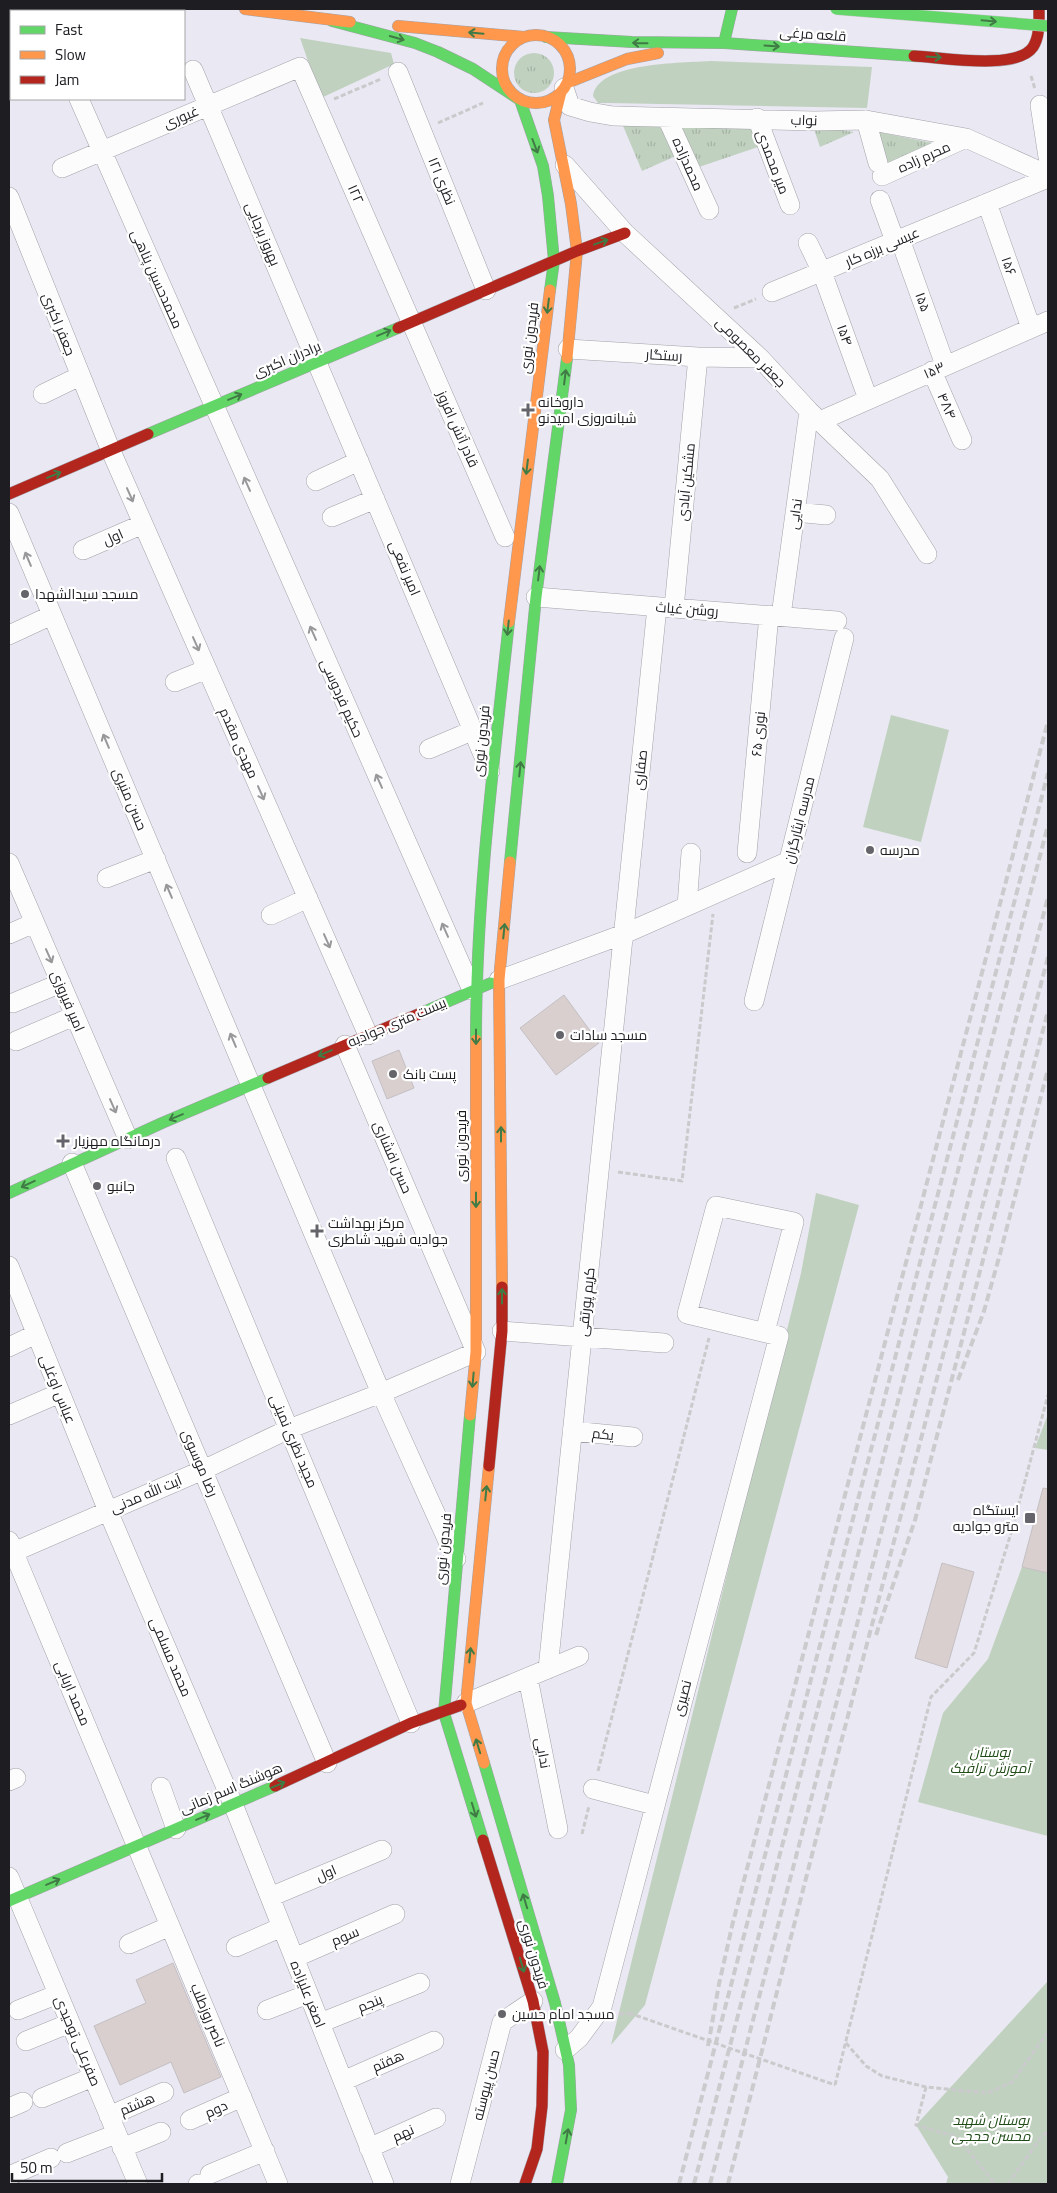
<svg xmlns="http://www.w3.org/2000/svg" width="1057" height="2193" font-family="Georgia,Cairo,serif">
	<defs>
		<pattern id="grass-tufts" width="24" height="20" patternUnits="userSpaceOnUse" patternTransform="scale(1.25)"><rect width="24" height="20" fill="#c0d1c0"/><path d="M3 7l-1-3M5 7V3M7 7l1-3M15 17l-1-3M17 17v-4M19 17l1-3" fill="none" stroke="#a5b3a5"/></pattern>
	</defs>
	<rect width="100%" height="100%" fill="#eae8f2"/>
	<path fill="url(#grass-tufts)" d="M514 73a20 20 0 1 1 40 0a20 20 0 1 1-40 0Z
		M621,121L661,124L676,156L642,171Z
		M813,126L854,132L820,147Z
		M680,127H751L758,147L699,167Z
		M878,132L933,143L887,164Z"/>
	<path fill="#c0d1c0" d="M300,38L391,53L394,64L321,98Z
		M711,61L872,67L867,108L609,103H598L593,96C598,62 682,63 711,61Z
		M891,715L949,730L921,842L863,827Z
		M816,1193L859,1205L645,2005L611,2045L801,1273Z
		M1048,1414V1450L1035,1448Z
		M1022,1567L1048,1573V1836L918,1802L943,1713L988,1659Z
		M1048,1981V2184H946L948,2177L916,2125Z"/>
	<path fill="#dacfcf" stroke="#c3bfc2" d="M564,995L599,1043L556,1075L520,1028Z
		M399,1050L414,1088L387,1099L372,1061Z
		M1043,1488L1048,1489V1573L1022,1567Z
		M942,1563L974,1572L947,1668L915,1658Z
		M173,1963L221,2077L184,2093L171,2062L120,2085L94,2026L146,2003L136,1980Z"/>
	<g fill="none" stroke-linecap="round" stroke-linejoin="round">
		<g stroke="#a3a2a9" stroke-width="20">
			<path id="street" d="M193,70L490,771
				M398,72L486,290
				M564,88L570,106L590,112L613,116L814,121L866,120L966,138L1048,175
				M79,99L472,990
				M1040,105L1048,157
				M667,118L709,210
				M757,118L790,205
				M866,120L878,163
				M565,165L625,233L760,358L809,411L880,479L927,554
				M62,168L300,67L505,537
				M882,176L966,138
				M9,197L111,451L368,1035
				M880,200L895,241
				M987,203L1031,328
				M900,239L945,365
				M808,243L822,272L868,399
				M772,292L1048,178
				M568,349L698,357L760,358
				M932,371L962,440
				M43,394L80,376
				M820,421L1048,321
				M316,481L359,461
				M795,512L826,515
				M9,513L381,1393L456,1559
				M332,517L375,499
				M83,550L143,524
				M536,597L837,621
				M674,608L698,357
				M781,616L809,411
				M9,635L52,615
				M175,682L207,669
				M429,749L474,730
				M747,853L769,615
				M9,863L128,1139
				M107,878L156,859
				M687,906L691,853
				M271,915L308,898
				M9,934L34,923
				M499,980L624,934L789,861
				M754,1001L844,638
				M13,1003L61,983
				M16,1041L74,1016
				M176,1158L411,1723
				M72,1163L327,1763
				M9,1266L108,1511L233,1804L384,2184
				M502,1331L664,1343
				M9,1347L36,1334
				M9,1415L60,1393
				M572,1431L633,1437
				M9,1541L278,2184
				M9,1554L203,1470L289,1429L381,1393L476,1352L345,1045
				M548,1669L657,607
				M528,1678L558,1829
				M466,1703L579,1656
				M9,1781L16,1778
				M161,1787L176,1829
				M593,1789L654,1805
				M9,1877L138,2184
				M270,1897L382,1850
				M129,1944L170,1926
				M236,1947L282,1927
				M294,1958L395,1914
				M18,2010L58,1994
				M267,2010L308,1994
				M320,2023L420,1983
				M26,2041L70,2023
				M565,2050L579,2038L602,2007L779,1336L687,1314L716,1206L794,1222L765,1332
				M343,2081L434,2041
				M42,2098L93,2077
				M9,2108L23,2102
				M109,2116L164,2092
				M190,2120L242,2097
				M122,2148L161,2132
				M369,2148L436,2118
				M67,2153L116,2134
				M210,2174L265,2151
				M9,2176L51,2158
				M198,2184H200
				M460,2184L502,2022L533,2001"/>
		</g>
		<g stroke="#a3a2a9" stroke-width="12">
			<path id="fast" d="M332,21L415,43L438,52L473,69L520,100L543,166L548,196L554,261L550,290
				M546,37L632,42L724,43L914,56
				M724,43L732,9
				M148,434L398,328
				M510,862L536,597L567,358
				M421,1013L491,983
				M476,1040C476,901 494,760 509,622
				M9,1193L162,1123L268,1078
				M470,1415L444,1713L483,1840
				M484,1763L555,2003L569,2065L571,2110L557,2184
				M9,1901L275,1786"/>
		</g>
		<g stroke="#a3a2a9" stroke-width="12">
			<path id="slow" d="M245,9L350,22
				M398,26L524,37
				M502 69a34 34 0 1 1 68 0a34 34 0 1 1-68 0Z
				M567,83L627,59L658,53
				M561,92L554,120L571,204L577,251L567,358
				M509,622L550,290
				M502,1287L499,980L510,862
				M470,1415L476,1352V1040
				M484,1763L466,1703L489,1466"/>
		</g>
		<g stroke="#a3a2a9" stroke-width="12">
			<path id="jam" d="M914,56C940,57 1017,71 1033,47C1040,36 1039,21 1039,9
				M398,328L577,251L625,233
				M9,494L148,434
				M268,1078L421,1013
				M489,1466L502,1331V1287
				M275,1786L411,1723L461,1705
				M483,1840L533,2001L543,2052L542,2106L537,2149L525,2184"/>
		</g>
		<path stroke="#cacacc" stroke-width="3" stroke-dasharray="5 2.5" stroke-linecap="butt" d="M1031,76L1035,89
			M334,99L381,79
			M438,123L483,103
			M734,308L756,299
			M618,1172L682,1181L713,914
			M598,1771L709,1338
			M582,1834L589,1806
			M619,2014L629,2013
			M846,2043L866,2066L882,2076L926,2087L988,2093L1012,2082L1048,2032
			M835,2085L931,1697L974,1653L1011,1533L1048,1395
			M926,2087L916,2125L957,2137L995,2184
			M1008,2184L1042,2136L1048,2132"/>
		<use href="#street" stroke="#fcfcfd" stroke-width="19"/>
		<use href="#fast" stroke="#63d668" stroke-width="11"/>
		<use href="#slow" stroke="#ff974d" stroke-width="11"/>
		<use href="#jam" stroke="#b3261e" stroke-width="11"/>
		<path stroke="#cbcacd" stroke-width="4" stroke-dasharray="8 4" stroke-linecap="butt" d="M958,1380L984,1311L1000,1254L1048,1069
			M876,1635L915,1520L1048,1011
			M708,2046L719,1984L733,1922L1048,721
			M679,2184L1048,773
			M694,2184L1048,825
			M710,2184L1048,897
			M728,2184L830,1784L1048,957"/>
		<g stroke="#c6c5ca" stroke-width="12" stroke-linecap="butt">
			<path id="fast-bridge" d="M836,9L1048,26"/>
		</g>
		<path stroke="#cacacc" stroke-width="3" stroke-dasharray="5 2.5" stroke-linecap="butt" d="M629,2013L835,2085"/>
		<use href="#fast-bridge" stroke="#63d668" stroke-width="11"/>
	</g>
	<defs><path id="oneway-shaft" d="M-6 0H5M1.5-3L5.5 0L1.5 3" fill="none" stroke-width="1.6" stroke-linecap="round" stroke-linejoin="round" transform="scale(1.25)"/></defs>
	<g stroke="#407a45">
		<use href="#oneway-shaft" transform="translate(989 21) rotate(5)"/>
		<use href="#oneway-shaft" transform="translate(476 33) rotate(-175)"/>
		<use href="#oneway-shaft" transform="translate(397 38) rotate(16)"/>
		<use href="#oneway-shaft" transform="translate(640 43) rotate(-179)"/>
		<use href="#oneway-shaft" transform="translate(772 46) rotate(4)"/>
		<use href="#oneway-shaft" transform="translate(934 57) rotate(4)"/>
		<use href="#oneway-shaft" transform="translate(535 146) rotate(69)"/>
		<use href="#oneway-shaft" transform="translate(601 242) rotate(-20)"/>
		<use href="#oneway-shaft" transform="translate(548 306) rotate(97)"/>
		<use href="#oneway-shaft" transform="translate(384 333) rotate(-23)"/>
		<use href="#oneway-shaft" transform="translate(565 377) rotate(-83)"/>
		<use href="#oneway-shaft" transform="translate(235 397) rotate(-23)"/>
		<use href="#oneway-shaft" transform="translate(527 467) rotate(97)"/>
		<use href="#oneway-shaft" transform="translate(54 475) rotate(-23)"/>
		<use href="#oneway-shaft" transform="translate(539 573) rotate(-83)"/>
		<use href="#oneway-shaft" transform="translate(508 628) rotate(96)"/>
		<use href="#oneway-shaft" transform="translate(520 769) rotate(-84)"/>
		<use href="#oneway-shaft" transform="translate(504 931) rotate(-84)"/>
		<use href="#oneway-shaft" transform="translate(476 1037) rotate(90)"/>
		<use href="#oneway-shaft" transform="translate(325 1053) rotate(157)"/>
		<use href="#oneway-shaft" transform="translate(176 1117) rotate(157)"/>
		<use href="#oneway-shaft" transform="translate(501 1134) rotate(-90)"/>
		<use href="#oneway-shaft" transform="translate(28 1184) rotate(155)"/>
		<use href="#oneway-shaft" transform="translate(476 1200) rotate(90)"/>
		<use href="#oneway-shaft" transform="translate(502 1296) rotate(-90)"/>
		<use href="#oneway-shaft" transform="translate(473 1380) rotate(95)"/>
		<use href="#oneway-shaft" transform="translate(486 1493) rotate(-84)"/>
		<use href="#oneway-shaft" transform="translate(470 1655) rotate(-84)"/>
		<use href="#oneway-shaft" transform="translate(478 1746) rotate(-107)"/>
		<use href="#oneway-shaft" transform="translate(278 1785) rotate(-23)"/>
		<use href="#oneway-shaft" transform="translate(474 1810) rotate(73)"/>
		<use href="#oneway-shaft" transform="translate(203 1817) rotate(-23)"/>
		<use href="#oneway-shaft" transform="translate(53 1882) rotate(-23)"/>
		<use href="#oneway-shaft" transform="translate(525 1901) rotate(-107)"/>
		<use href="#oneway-shaft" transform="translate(522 1965) rotate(73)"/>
		<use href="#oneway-shaft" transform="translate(567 2136) rotate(-80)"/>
	</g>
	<g stroke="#98989a">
		<use href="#oneway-shaft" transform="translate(247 484) rotate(-114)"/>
		<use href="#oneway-shaft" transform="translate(130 495) rotate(66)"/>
		<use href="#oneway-shaft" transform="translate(28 559) rotate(-113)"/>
		<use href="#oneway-shaft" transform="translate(313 633) rotate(-114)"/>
		<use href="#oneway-shaft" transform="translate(196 644) rotate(66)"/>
		<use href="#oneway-shaft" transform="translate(106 741) rotate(-113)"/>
		<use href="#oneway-shaft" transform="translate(379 781) rotate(-114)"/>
		<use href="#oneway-shaft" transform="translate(261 793) rotate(66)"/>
		<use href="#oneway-shaft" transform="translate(169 891) rotate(-113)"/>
		<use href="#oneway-shaft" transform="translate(445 930) rotate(-114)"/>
		<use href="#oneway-shaft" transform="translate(327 941) rotate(66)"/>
		<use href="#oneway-shaft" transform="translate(49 956) rotate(66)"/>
		<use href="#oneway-shaft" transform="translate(233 1040) rotate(-113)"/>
		<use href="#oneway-shaft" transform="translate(113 1106) rotate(66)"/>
	</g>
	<g fill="#65646b" stroke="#fff" stroke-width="2">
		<path d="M525.5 402.5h5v5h5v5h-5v5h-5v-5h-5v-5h5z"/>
		<circle cx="25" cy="594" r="5"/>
		<circle cx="870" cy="850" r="5"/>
		<circle cx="560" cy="1035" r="5"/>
		<circle cx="393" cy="1074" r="5"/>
		<path d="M60.5 1133.5h5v5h5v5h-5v5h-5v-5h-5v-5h5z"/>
		<circle cx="97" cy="1186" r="5"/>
		<path d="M314.5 1223.5h5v5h5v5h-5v5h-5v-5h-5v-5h5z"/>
		<rect x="1024" y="1512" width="12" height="12" rx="2.5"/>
		<circle cx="502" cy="2014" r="5"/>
	</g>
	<g text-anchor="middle" stroke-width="4.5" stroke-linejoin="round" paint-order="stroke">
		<g font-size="14" fill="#1d1d22" stroke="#fff">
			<text transform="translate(813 34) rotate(4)" y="5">قلعه مرغی</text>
			<text transform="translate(181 117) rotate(-23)" y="5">غیوری</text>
			<text transform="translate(804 120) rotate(2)" y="5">نواب</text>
			<text transform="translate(924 157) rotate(-24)" y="5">محرم زاده</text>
			<text transform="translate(773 162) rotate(69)" y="5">میر محمدی</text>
			<text transform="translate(688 164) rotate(66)" y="5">محمدزاده</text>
			<text transform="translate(442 181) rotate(68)" y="5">نظری ۱۲۱</text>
			<text transform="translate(356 194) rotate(66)" y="5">۱۲۲</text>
			<text transform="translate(263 234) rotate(67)" y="5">بهروز برجایی</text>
			<text transform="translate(882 247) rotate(-23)" y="5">عیسی برزه کار</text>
			<text transform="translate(1009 266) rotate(71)" y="5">۱۵۶</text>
			<text transform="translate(157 279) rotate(66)" y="5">محمدحسین پناهی</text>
			<text transform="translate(923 302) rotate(70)" y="5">۱۵۵</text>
			<text transform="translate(59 324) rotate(68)" y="5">جعفر اکبری</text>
			<text transform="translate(845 335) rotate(70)" y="5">۱۵۴</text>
			<text transform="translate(529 338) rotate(-83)" y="5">فریدون نوری</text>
			<text transform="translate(751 352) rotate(45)" y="5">جعفر معصومی</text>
			<text transform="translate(664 355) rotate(3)" y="5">رستگار</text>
			<text transform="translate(287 359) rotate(-23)" y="5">برادران اکبری</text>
			<text transform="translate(934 370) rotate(-24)" y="5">۱۵۳</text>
			<text transform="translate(947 406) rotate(66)" y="5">۴۸۴</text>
			<text transform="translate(458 429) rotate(66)" y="5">قادر آتش افروز</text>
			<text transform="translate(686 482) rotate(-84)" y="5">مشکین آبادی</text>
			<text transform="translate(795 514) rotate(-82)" y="5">ندایی</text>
			<text transform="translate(113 537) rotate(-24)" y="5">اول</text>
			<text transform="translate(405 568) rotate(67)" y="5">امیر نفعی</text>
			<text transform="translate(687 609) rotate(4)" y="5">روشن غیاث</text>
			<text transform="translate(342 698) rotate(66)" y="5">حکیم فردوسی</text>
			<text transform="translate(758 734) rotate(-85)" y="5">نوری ۶۵</text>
			<text transform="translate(481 741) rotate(-84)" y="5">فریدون نوری</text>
			<text transform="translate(239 743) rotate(66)" y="5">مهدی مقدم</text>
			<text transform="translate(640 770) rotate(-84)" y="5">صفاری</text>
			<text transform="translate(130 799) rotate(67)" y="5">حسن منیری</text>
			<text transform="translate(799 820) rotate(-76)" y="5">مدرسه ایثارگران</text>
			<text transform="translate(68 1001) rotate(67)" y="5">امیر فیروزی</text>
			<text transform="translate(397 1022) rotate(-23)" y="5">بیست متری جوادیه</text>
			<text transform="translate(461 1146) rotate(-90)" y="5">فریدون نوری</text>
			<text transform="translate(393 1157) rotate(67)" y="5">حسن افشاری</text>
			<text transform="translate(586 1302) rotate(-84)" y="5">کریم پورتقی</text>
			<text transform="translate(58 1389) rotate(68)" y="5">عباس اوغلی</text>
			<text transform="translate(603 1434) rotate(6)" y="5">یکم</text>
			<text transform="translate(294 1441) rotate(67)" y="5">مجید نظری نمینی</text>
			<text transform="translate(200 1463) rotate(67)" y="5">رضا موسوی</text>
			<text transform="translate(146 1494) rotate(-23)" y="5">آیت‌ الله مدنی</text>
			<text transform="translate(443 1549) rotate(-85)" y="5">فریدون نوری</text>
			<text transform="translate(171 1657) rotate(67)" y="5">محمد مسلمی</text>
			<text transform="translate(73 1693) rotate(67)" y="5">محمد اربابی</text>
			<text transform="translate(682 1698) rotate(-75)" y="5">نصیری</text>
			<text transform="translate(543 1753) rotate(79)" y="5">ندایی</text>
			<text transform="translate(231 1788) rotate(-23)" y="5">هوشنگ اسم زمانی</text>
			<text transform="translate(326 1873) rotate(-23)" y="5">اول</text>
			<text transform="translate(345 1936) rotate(-23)" y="5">سوم</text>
			<text transform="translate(534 1954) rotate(73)" y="5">فریدون نوری</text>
			<text transform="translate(308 1994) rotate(68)" y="5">اصغر علیزاده</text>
			<text transform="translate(370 2003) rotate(-22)" y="5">پنجم</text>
			<text transform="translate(208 2015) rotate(67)" y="5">ناصر روزطلب</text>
			<text transform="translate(78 2041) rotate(67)" y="5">صفرعلی توحیدی</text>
			<text transform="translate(388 2061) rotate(-24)" y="5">هفتم</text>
			<text transform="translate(486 2085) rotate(-76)" y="5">حسن پیوسته</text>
			<text transform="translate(137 2104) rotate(-23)" y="5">هشتم</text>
			<text transform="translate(216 2109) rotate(-24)" y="5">دوم</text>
			<text transform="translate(403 2133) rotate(-24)" y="5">نهم</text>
		</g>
		<g font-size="14" fill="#1d1d22" stroke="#fff" text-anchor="start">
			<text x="538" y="407">داروخانه<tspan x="538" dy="16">شبانه‌روزی امیدنو</tspan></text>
			<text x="35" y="599">مسجد سیدالشهدا</text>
			<text x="880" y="855">مدرسه</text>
			<text x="570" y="1040">مسجد سادات</text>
			<text x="403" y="1079">پست بانک</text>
			<text x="74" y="1146">درمانگاه مهزیار</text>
			<text x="107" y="1191">جانبو</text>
			<text x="328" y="1228">مرکز بهداشت<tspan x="328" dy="16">جوادیه شهید شاطری</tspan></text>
			<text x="1019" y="1515" text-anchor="end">ایستگاه<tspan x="1019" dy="16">مترو جوادیه</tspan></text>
			<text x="512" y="2019">مسجد امام حسین</text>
		</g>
		<g font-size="14" font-style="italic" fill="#1e4b15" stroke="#fff">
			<text x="990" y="1757">بوستان<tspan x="990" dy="16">آموزش ترافیک</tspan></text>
			<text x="991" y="2125">بوستان شهید<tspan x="991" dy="16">محسن حججی</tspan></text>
		</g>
	</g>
	<rect width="1057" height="2193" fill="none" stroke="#1d1d22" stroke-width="20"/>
	<rect x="10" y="10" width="175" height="90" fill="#ffffff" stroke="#a5a5a7"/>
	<rect x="20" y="26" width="25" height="8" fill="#63d668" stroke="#a5a5a7"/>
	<text x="55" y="35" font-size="15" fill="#1d1d22">Fast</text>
	<rect x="20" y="51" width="25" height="8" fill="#ff974d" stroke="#a5a5a7"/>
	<text x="55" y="60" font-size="15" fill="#1d1d22">Slow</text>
	<rect x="20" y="76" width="25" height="8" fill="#b3261e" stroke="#a5a5a7"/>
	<text x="55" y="85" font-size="15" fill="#1d1d22">Jam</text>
	<path d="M12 2173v8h150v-8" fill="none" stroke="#1d1d22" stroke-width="2.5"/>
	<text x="20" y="2173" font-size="15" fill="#1d1d22" stroke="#ffffff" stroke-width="4" paint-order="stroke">50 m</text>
</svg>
